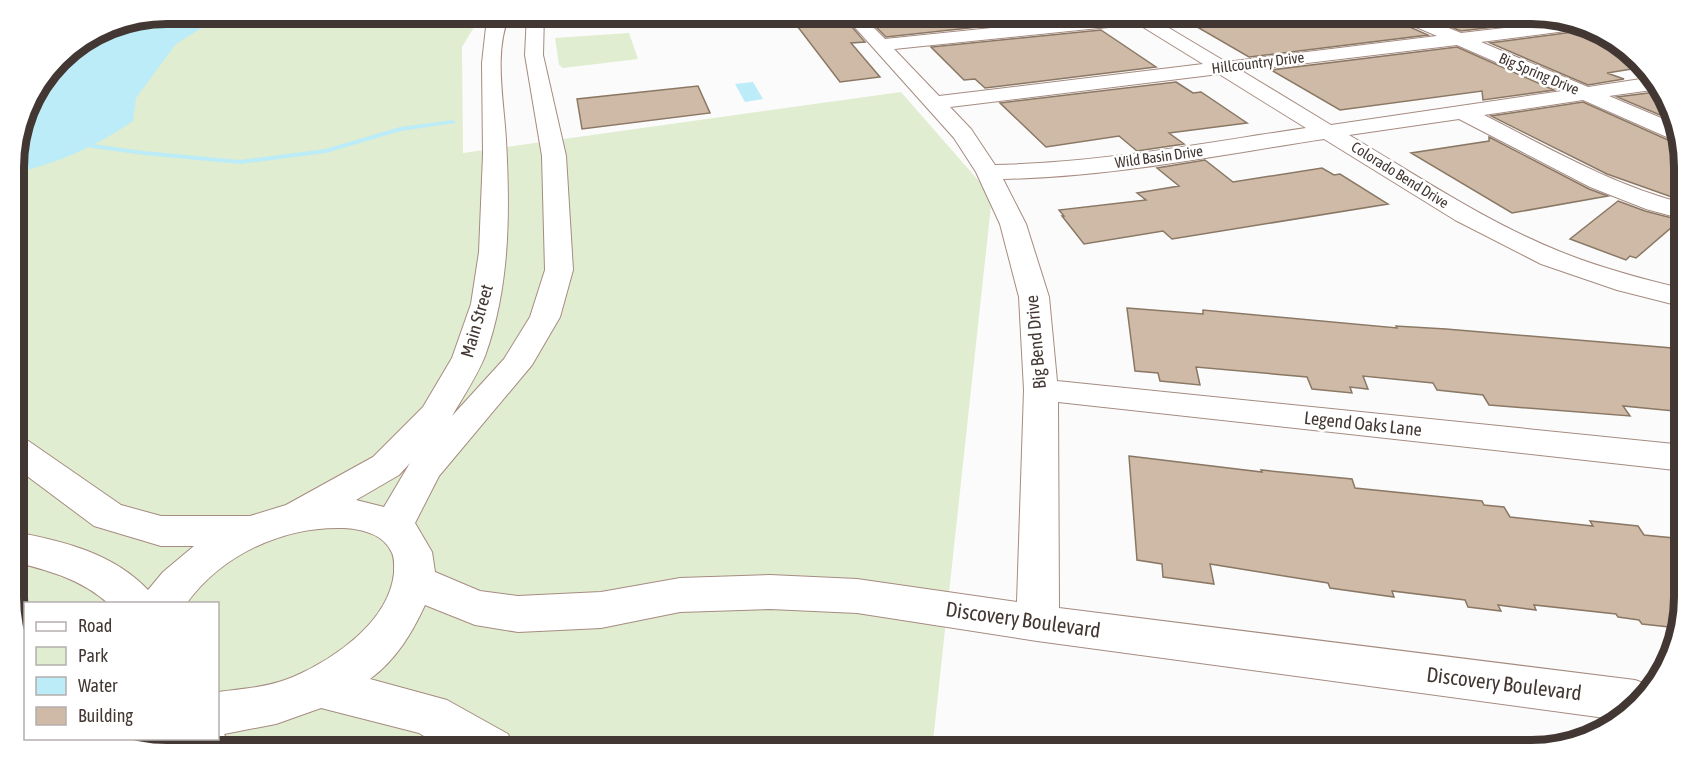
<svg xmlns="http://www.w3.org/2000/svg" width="1698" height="764" font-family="'Asap Condensed',sans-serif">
	<rect width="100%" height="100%" fill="#fbfbfb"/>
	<path fill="#e1edd0" d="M167,14H482L462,47L463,153L901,92L992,196L932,750H167L108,739L218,738V604H26L25,643L15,617L14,157L29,100L66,52L109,25Z
		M629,33L638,59L563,68L559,65L555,38Z"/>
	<path fill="#bbecf7" d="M167,14H224L176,44L136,98L133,121C97,146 57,164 14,173V157L29,100L66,52L109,25Z
		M753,82L763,99L745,102L735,84Z"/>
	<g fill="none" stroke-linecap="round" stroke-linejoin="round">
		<path fill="#bbecf7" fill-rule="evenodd" d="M453,120L456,122L455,123L401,131L326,153L240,164L144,155L92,148L88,146L92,144L144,151L240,160L325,149L400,127Z"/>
	</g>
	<path fill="#cebaa6" stroke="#8a7865" stroke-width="1.5" d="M788,14H841L865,42L851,43L880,77L840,82Z
		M863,14H1076L1080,16L886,37Z
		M1286,14H1391L1394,20L1428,35L1249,57L1192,24Z
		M1419,14H1531L1560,19L1461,31Z
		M1591,26L1644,67L1607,73L1624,79L1588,85L1490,43L1581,31Z
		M1101,30L1156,67L985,88L975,79L964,80L931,47Z
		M1457,47L1554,90L1483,100L1482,91L1340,110L1271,70Z
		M1176,82L1193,93L1201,92L1247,123L1169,133L1184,144L1137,151L1119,136L1046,147L1000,103Z
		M698,86L710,113L582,129L577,99Z
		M1656,92L1661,93L1672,120L1617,97Z
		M1583,102L1668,140L1681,141L1683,147V201L1607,174L1491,116Z
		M1489,137L1589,189L1608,196L1512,213L1411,153L1489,141Z
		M1205,160L1233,182L1322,168L1334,175L1340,174L1388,204L1172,239L1163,231L1084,244L1062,216H1064L1059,210L1146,200L1137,193L1179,186L1157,168Z
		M1618,201L1645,211L1680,220L1636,258L1630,256L1626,260L1570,239Z
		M1127,308L1203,314V310L1397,328L1396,326L1446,329L1684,349V412L1623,406L1630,416L1489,405L1483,395L1437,390L1433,383L1363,376L1368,389L1350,387L1352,393L1312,389L1307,377L1196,367L1200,385L1160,381L1158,373L1135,371Z
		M1129,456L1262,472L1261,470L1352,479L1355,488L1482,501L1484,505L1504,507L1510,517L1593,526L1590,521L1638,526L1644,535L1684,539V597L1678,628L1642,624L1639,620L1618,617L1616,614L1534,605L1536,610L1498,605L1501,611L1468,607L1465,600L1392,591L1394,597L1330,588L1328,583L1210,564L1214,584L1163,577L1162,564L1137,560Z"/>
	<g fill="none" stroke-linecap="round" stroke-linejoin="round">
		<g stroke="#a68b81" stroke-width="2">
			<path id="minor" d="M493,14H510C493,51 504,101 506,140C510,213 510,287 485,356C477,376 463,397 452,416L504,359L530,317L545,270L542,156L525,55L527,14H544L543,55L566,156L573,270L560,317L532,365L439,476L415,523L432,552L435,572L480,591L518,596L601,592L680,578L770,575L857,579L1017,602L1024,390L1019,297L1000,224L976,172L954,138L843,14H860L885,39L1126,14H1190L1188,18L1159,22L1226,62L1437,36L1395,18L1393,14H1414L1461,33L1566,21L1589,25L1581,29L1481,42L1588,87L1654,77L1659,89L1609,96L1673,123L1680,139L1669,138L1583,100L1484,115C1549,148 1612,185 1683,203V219L1646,209L1590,187L1459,119L1349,135C1418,176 1486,222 1561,252C1601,268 1642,279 1684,289V307L1617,290L1541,264L1455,220L1324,139C1218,155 1111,177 1003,179L1026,224L1049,297L1057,381L1684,445V471L1058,402L1059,608L1635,680L1649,685L1620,720L1037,641L857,613L770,609L680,612L601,628L518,632L475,625L425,605C412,633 396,660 370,679L447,700L508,734L515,750H447L419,733L321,708L276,724L224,734L226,738L221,750L159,749L164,738H218V692C243,689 269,687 293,677C334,659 389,622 394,573C394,566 395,557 391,551C383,534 361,529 344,528C284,526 222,554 186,604H109C81,579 50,571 15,562V532C63,541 113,553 148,590L163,572L194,546H161L94,526L15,467L14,437L27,440L121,505L161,516H250L286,505L373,457L423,407L452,358L471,304L479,252L483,155L482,63L486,27ZM1138,24L1203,64L939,96L894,49ZM1457,45L1562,91L1331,125L1242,71ZM1219,74L1306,128C1203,143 1100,163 995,165L971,129L950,107ZM410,463L384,507L356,500L399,475Z"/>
		</g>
		<use href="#minor" fill="#fff" fill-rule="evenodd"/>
	</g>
	<g text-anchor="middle" stroke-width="5" stroke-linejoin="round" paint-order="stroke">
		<g font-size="15" fill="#423733" stroke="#fff">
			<text transform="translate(1258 63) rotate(-7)" y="5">Hillcountry Drive</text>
			<text transform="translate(1539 74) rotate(23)" y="5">Big Spring Drive</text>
			<text transform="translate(1159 157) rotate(-8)" y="5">Wild Basin Drive</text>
			<text transform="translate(1400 175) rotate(32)" y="5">Colorado Bend Drive</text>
		</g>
		<g font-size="18" fill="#423733" stroke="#fff">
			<text transform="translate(477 321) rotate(-74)" y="6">Main Street</text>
			<text transform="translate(1036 342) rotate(-95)" y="6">Big Bend Drive</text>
			<text transform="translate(1363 424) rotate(6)" y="6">Legend Oaks Lane</text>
		</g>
		<g font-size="21" fill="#423733" stroke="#fff">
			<text transform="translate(1023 620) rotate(8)" y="7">Discovery Boulevard</text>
			<text transform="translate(1504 684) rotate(7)" y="7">Discovery Boulevard</text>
		</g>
	</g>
	<path d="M0 0H1698V764H0ZM167 24H1531A143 143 0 0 1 1674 167V597A143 143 0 0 1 1531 740H167A143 143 0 0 1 24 597V167A143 143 0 0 1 167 24Z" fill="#fff" fill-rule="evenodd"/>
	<path fill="none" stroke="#423733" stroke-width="8" d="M167 24H1531A143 143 0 0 1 1674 167V597A143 143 0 0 1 1531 740H167A143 143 0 0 1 24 597V167A143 143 0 0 1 167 24Z"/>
	<rect x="24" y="602" width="195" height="138" fill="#ffffff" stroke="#b3afad" stroke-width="1.5"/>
	<rect x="36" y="622" width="30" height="9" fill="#ffffff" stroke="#b3afad" stroke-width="1.5"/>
	<text x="78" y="632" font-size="18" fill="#423733">Road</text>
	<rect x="36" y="647" width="30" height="18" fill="#e1edd0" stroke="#b3afad" stroke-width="1.5"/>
	<text x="78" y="662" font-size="18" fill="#423733">Park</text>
	<rect x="36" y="677" width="30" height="18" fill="#bbecf7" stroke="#b3afad" stroke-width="1.5"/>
	<text x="78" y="692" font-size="18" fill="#423733">Water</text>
	<rect x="36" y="707" width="30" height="18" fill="#cebaa6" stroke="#b3afad" stroke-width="1.5"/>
	<text x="78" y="722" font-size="18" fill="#423733">Building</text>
</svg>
